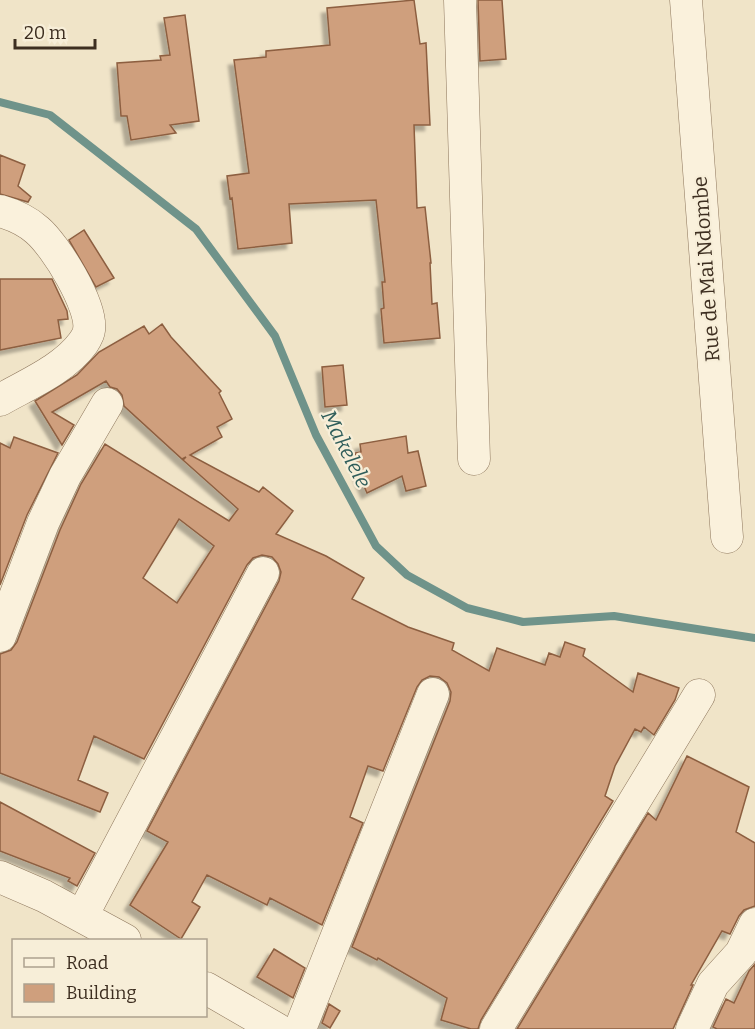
<svg xmlns="http://www.w3.org/2000/svg" width="755" height="1029" font-family="Bitter,serif">
	<defs>
		<filter id="shadow"><feDropShadow dx="-5.5" dy="5.5" stdDeviation="1.5" flood-color="#0004"/></filter>
	</defs>
	<rect width="100%" height="100%" fill="#f0e4c8"/>
	<g fill="none" stroke-linecap="round" stroke-linejoin="round">
		<path stroke="#6f938a" stroke-width="8" d="M0,102L50,115L196,229L275,336L316,435L376,546L407,575L467,608L523,622L614,616L755,638"/>
	</g>
	<path fill="#cf9f7d" stroke="#8d5f41" stroke-width="1.5" fill-rule="evenodd" filter="url(#shadow)" d="M414,0L420,44L426,43L430,125H414L417,208L425,207L431,263H430L432,304L437,303L440,338L384,343L381,309L384,308L382,282H385L376,200L289,204L292,243L238,249L232,198L230,199L227,176L249,173L234,60L266,57V51L330,45L327,8Z
		M478,0H502L506,59L480,61Z
		M185,15L199,121L170,125L176,133L131,140L127,116H121L117,63L161,60L160,56L170,55L164,18Z
		M0,155L25,165L18,186L31,197L28,202L0,194Z
		M84,230L114,278L96,287L69,240Z
		M0,279H52L67,311L68,319L58,320L61,338L0,350Z
		M162,324L171,337L221,391L219,393L232,419L217,427L222,437L190,455L259,492L263,487L293,511L276,534L326,556L364,578L352,599L408,627L454,643L452,650L489,671L497,648L545,665L549,653L560,657L565,642L585,649L583,656L633,692L638,673L679,688L675,700L654,735L644,727L641,732L635,729L615,766L605,796L613,801L481,1020L478,1029H471L441,1020L447,998L378,958L377,960L352,947L450,701L451,692L447,683L439,677L430,676L422,680L417,687L383,771L368,766L350,817L363,823L322,925L270,898L267,905L207,875L192,902L200,907L181,939L130,905L168,842L147,831L279,581L281,572L278,564L272,557L262,555L253,558L247,565L144,759L94,736L78,780L108,793L100,812L0,773V654L11,650L17,642L60,530L81,484L105,444L229,521L238,509L183,460L186,457L182,459L124,406L122,395L117,389L110,387L106,381L52,412L74,425L62,445L35,401L77,375L99,352L144,326L149,334ZM179,519L214,546L177,603L143,578Z
		M343,365L347,405L325,407L322,367Z
		M406,436L408,453L418,451L426,486L406,491L402,476L367,493L360,477L355,453L361,452L360,444Z
		M14,437L58,453L27,515L0,585V443L10,448Z
		M687,756L749,787L736,832L755,843V906L744,910L739,916L730,934L722,931L691,985H693L673,1029H517L648,813L656,820Z
		M0,802L95,853L77,886L68,881L70,878L0,851Z
		M274,949L305,968L293,998L257,977Z
		M755,964V1029H717L713,1027L726,999L734,1003L749,971Z
		M329,1004L340,1011L330,1028L322,1023Z"/>
	<g fill="none" stroke-linecap="round" stroke-linejoin="round">
		<g stroke="#8d765c" stroke-width="33">
			<path id="minor" d="M460,0L474,459
				M686,0L727,537
				M0,211C14,215 26,220 37,230C55,245 93,306 89,330C89,334 85,340 83,343C64,369 28,384 0,400
				M0,636L43,523L65,476L107,404
				M0,877L44,896L125,940
				M82,916L263,573
				M206,988L277,1029
				M300,1029L433,694
				M496,1029L699,695
				M692,1029L713,984L741,953L755,924"/>
		</g>
		<use href="#minor" stroke="#faf1dc" stroke-width="32"/>
	</g>
	<g text-anchor="middle" stroke-width="4.5" stroke-linejoin="round" paint-order="stroke">
		<g font-size="20" fill="#3d2e20" stroke="#f7eed8">
			<text transform="translate(706 269) rotate(-94)" y="7">Rue de Mai Ndombe</text>
		</g>
		<g font-size="21" font-style="italic" fill="#2f5d5a" stroke="#f7eed8">
			<text transform="translate(346 449) rotate(63)" y="7">Makelele</text>
		</g>
	</g>
	<rect x="12" y="939" width="195" height="78" fill="#f7eed8" stroke="#ada18e" stroke-width="1.5"/>
	<rect x="24" y="958" width="30" height="9" fill="#faf1dc" stroke="#ada18e" stroke-width="1.5"/>
	<text x="66" y="969" font-size="18" fill="#3d2e20">Road</text>
	<rect x="24" y="984" width="30" height="18" fill="#cf9f7d" stroke="#ada18e" stroke-width="1.5"/>
	<text x="66" y="999" font-size="18" fill="#3d2e20">Building</text>
	<path d="M15 39v9h80v-9" fill="none" stroke="#3d2e20" stroke-width="3"/>
	<text x="24" y="39" font-size="18" fill="#3d2e20" stroke="#f7eed8" stroke-width="4.5" paint-order="stroke">20 m</text>
</svg>
